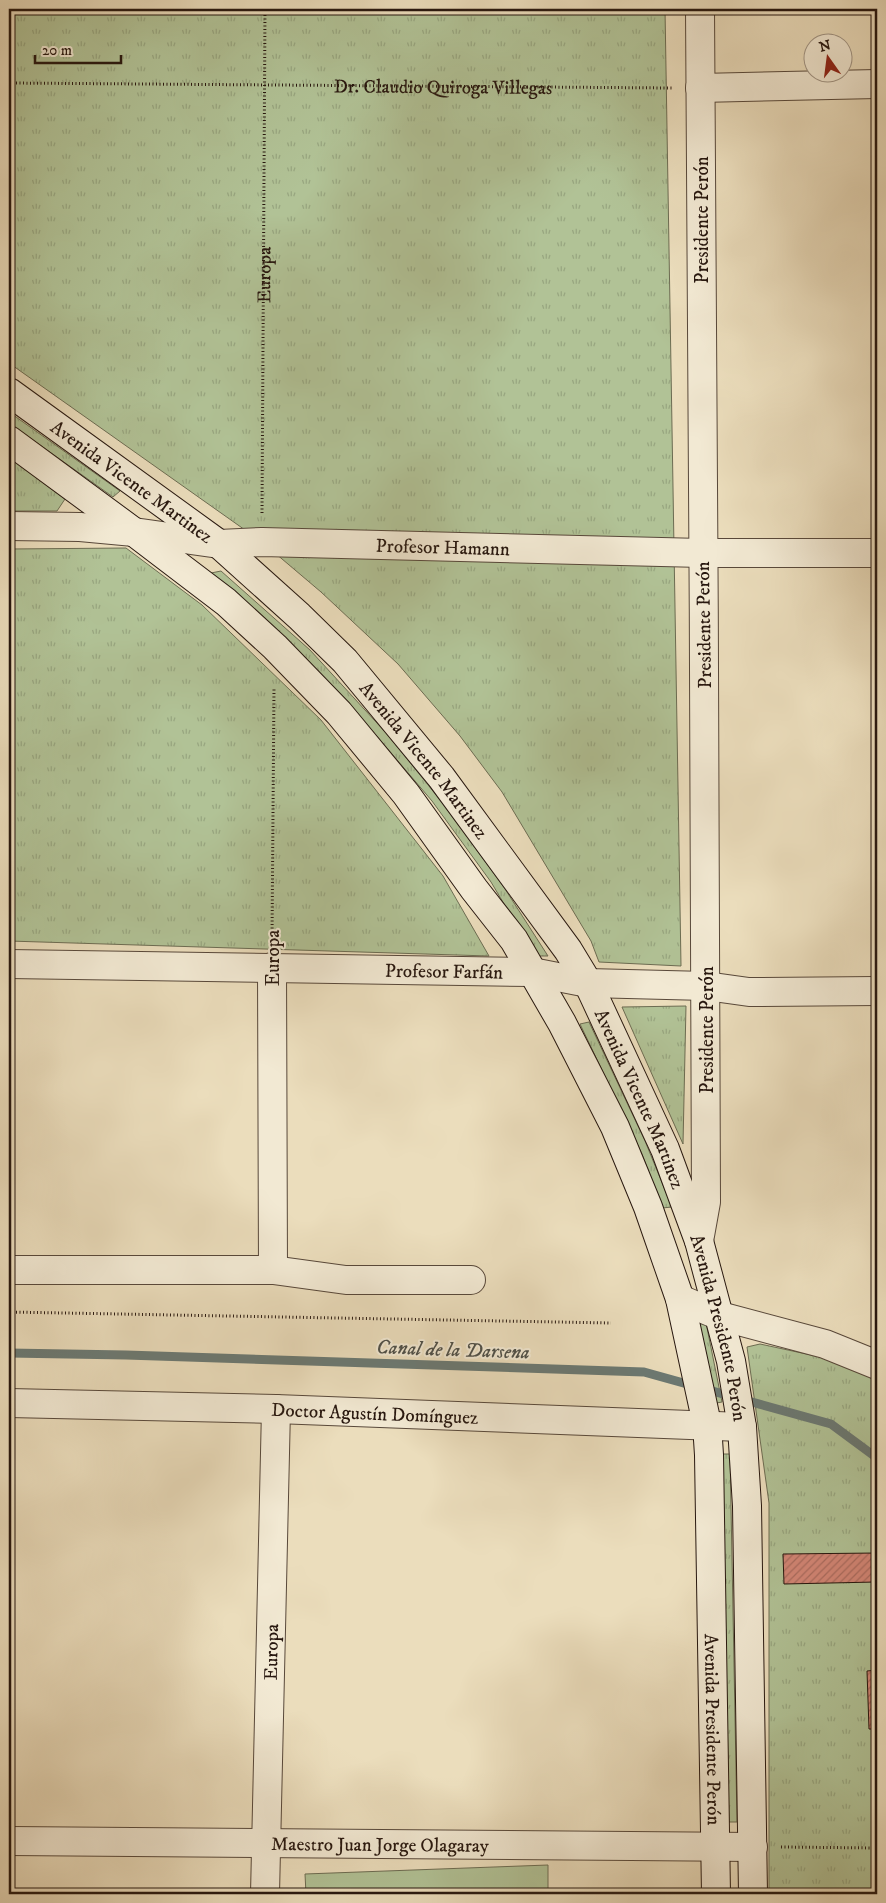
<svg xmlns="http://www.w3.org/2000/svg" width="886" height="1903" font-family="'IM FELL DW Pica',serif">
	<defs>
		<pattern id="grass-tufts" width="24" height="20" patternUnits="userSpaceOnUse" patternTransform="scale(1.25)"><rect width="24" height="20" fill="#b1c296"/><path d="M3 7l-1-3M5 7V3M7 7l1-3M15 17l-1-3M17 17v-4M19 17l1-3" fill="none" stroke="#98a680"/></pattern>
		<pattern id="building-hatch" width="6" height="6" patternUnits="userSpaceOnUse" patternTransform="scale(1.25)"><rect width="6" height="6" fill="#d38777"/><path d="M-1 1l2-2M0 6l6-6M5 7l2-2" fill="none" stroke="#ab6d60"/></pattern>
	</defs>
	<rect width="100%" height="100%" fill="#ebddbc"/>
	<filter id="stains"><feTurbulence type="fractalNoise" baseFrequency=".004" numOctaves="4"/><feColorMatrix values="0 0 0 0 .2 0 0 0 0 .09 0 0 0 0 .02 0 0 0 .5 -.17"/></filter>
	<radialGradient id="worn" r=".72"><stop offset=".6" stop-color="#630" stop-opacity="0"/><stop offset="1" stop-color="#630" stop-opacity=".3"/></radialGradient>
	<path fill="url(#grass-tufts)" stroke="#6c6c52" d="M9,9H665L681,966L599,962L591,941L502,792L460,736L398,664L321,592L262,542L9,363Z
		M9,412L120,491L113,497L9,423Z
		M9,457L65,499L57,511H9Z
		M126,548L202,605L321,720L443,876L489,956L9,941V549Z
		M221,571L310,650L387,734L445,806L505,889L548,956H535L491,882L432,801L375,734L302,654L211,573Z
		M686,1006L683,1144L622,1007Z
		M589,1022L645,1141L672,1207L662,1208L642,1154L580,1024Z
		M706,1323L722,1402L711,1404L695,1325Z
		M760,1344L825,1358L877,1378V1894H769V1503L747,1347Z
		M722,1454H730L737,1822H729Z"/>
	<path fill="#b1c296" stroke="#6c6c52" d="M548,1865V1894H306L305,1874Z"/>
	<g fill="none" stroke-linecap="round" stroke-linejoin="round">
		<path stroke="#6b7973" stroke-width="9" d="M9,1353L126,1355L644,1372L831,1424L877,1458"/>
	</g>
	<path fill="url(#building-hatch)" stroke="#27170f" d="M876,1553V1582L784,1584L783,1554Z
		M877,1670V1729H869L867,1671Z"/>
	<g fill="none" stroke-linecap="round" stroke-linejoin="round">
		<g stroke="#58483a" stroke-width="30">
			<g id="minor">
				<path d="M700,88L877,84"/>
				<path id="s3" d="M9,526L80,527L134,532L219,544L262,542L702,553H877"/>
				<path id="s4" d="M9,964L532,972L588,983L706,986L749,992L877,991"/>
				<path d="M272,967L273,1270"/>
				<path d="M9,1270H273L346,1280H471"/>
				<path d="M680,1299L720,1316L825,1344L877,1365"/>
				<path id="s5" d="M9,1841L753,1847"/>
				<path id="s6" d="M265,1894L276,1409"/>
			</g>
		</g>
		<g stroke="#58483a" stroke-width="30">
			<g id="tertiary">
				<path d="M699,1241L706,1202C706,804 702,407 700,9"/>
				<path id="s7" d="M9,1403L276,1409L742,1427"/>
			</g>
		</g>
		<g stroke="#27170f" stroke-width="30">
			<g id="secondary">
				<path id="s8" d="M9,392L219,544L299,616L345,661L441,777L568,950L588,983L665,1149L699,1241L731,1361L742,1427L747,1506L753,1894"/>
				<path id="s9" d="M9,440L134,532L226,602L275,647L339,713L406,794L474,889L514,940L562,1023L615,1127L648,1207L680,1299L707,1424L709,1455L716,1894"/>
			</g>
		</g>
		<g stroke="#27170f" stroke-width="3" stroke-dasharray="1 2.5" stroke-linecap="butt">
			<path id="s1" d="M9,83L673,88"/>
			<path id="s2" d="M262,513L265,9"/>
			<path d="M272,939L274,688"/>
			<path d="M9,1312L611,1323"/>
			<path d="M781,1847L877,1848"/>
		</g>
		<use href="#minor" stroke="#f2e9d3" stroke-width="28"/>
		<use href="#tertiary" stroke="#f2e9d3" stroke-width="28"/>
		<use href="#secondary" stroke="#f2e9d3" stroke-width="28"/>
	</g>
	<g text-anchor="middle" stroke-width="4" stroke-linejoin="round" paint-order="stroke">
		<g font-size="19" fill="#27170f" stroke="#f2e9d3">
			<text dy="7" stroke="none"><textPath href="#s1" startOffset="434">Dr. Claudio Quiroga Villegas</textPath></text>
			<text transform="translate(701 220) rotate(-90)" y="7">Presidente Perón</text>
			<text dy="7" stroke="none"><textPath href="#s2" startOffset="238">Europa</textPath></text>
			<text dy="7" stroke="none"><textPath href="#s8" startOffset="152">Avenida Vicente Martinez</textPath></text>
			<text dy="7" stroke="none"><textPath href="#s3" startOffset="435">Profesor Hamann</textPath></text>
			<text transform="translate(703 625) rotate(-91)" y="7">Presidente Perón</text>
			<text dy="7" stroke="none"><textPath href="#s8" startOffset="558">Avenida Vicente Martinez</textPath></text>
			<text transform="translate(272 958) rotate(-90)" y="7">Europa</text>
			<text dy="7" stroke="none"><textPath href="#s4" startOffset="435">Profesor Farfán</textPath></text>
			<text transform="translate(706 1030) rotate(-90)" y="7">Presidente Perón</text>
			<text dy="7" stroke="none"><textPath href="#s8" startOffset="962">Avenida Vicente Martinez</textPath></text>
			<text dy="7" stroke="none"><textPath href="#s8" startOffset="1205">Avenida Presidente Perón</textPath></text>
			<text dy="7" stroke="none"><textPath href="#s7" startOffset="366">Doctor Agustín Domínguez</textPath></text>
			<text dy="7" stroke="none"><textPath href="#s6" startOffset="242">Europa</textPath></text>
			<text dy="7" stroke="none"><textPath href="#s9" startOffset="1546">Avenida Presidente Perón</textPath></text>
			<text dy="7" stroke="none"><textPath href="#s5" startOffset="371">Maestro Juan Jorge Olagaray</textPath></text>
		</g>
		<g font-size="20" font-style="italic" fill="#4f5049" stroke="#f2e9d3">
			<text transform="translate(453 1349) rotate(2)" y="7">Canal de la Darsena</text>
		</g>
	</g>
	<rect width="886" height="1903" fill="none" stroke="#ebddbc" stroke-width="30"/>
	<rect x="10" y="10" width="866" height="1883" fill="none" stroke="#27170f" stroke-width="2.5"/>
	<rect x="15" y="15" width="856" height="1873" fill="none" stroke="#27170f"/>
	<g transform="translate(828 58) rotate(346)"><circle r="24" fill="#f2e9d3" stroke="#a19585"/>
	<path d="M0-4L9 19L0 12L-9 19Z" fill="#8f2418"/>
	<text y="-8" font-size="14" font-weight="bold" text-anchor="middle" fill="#27170f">N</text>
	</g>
	<path d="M35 55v8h86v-8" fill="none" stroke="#27170f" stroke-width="2.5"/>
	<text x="42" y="55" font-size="15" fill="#27170f" stroke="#f2e9d3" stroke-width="4" paint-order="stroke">20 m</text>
	<rect width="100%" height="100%" filter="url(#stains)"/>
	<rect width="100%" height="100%" fill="url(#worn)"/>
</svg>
